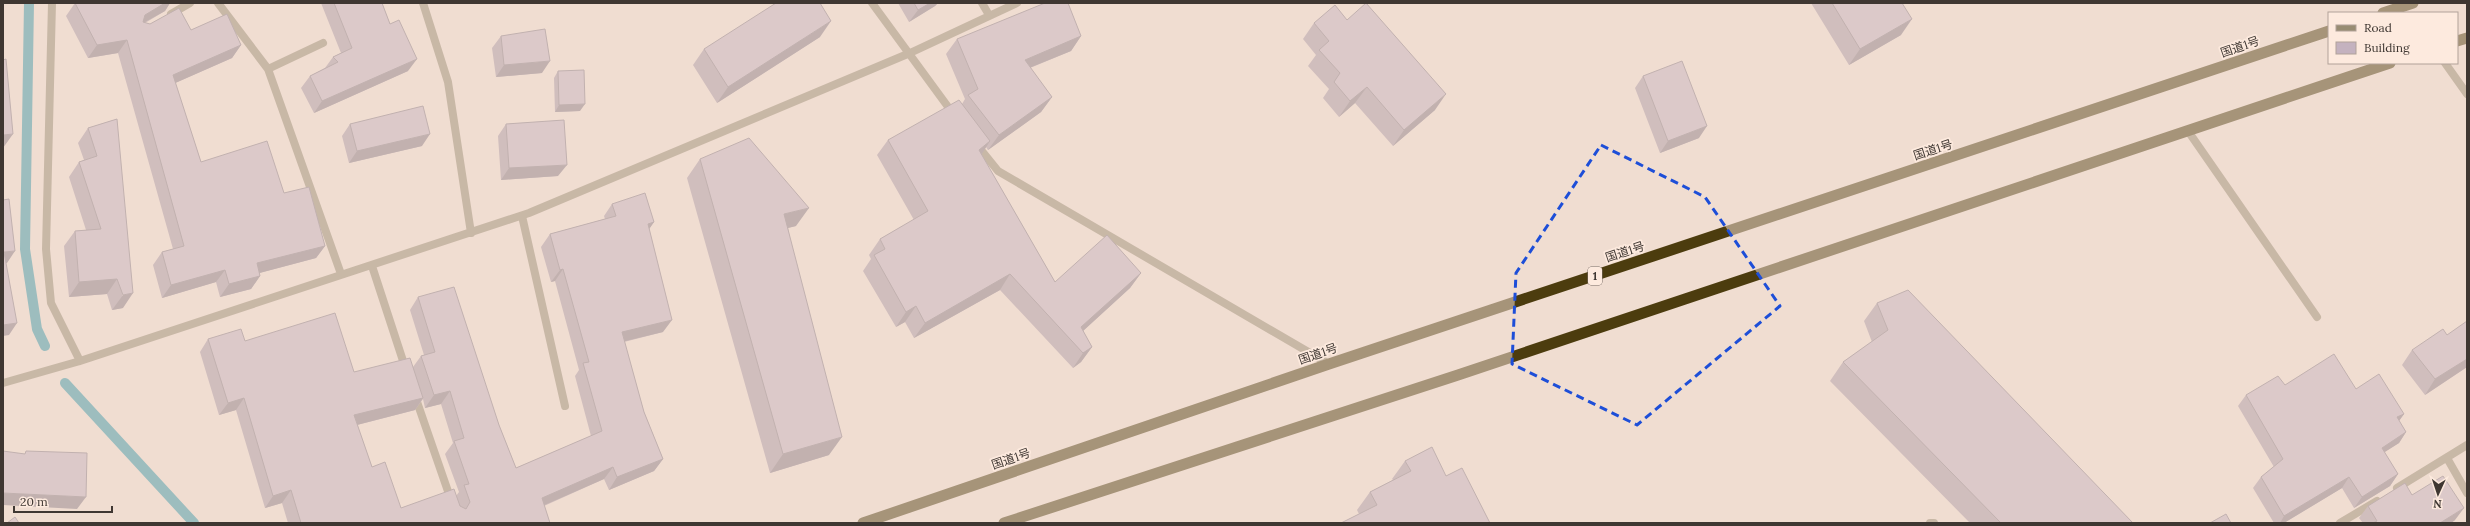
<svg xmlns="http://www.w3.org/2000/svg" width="2470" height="526" font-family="Lora,'Noto Sans JP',serif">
	<rect width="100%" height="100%" fill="#f0ddd1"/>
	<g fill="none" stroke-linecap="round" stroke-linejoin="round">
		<path stroke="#3898a7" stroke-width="10" d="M29,3L25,249L37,329L45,346
			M65,383L194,523"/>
		<path stroke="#988c72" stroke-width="8" d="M52,3L46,249L51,303L80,361
			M218,3L268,69L341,274
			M423,3L448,82L471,233
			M872,3L954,115
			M982,3L989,15
			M171,14L190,3
			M2445,63L2467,94
			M268,69L323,43
			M2188,131L2317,317
			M977,145L998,171L1329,364
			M522,216L565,406
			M372,266L406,370
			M3,383L80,361L529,213L910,53L1017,3
			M415,396L451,500
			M2447,458L2467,493
			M2397,488L2467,445
			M1930,523H1934
			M2340,523L2377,501"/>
		<path stroke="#4c3c0e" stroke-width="11" d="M2383,13L2413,3
			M2457,41L2467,38
			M863,523L1329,364L2329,31
			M1004,523L1458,375L2390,63"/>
	</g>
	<path fill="#a999a4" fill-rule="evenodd" d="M75,3H170L165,11L145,23L150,24L191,30L241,45L232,58L175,83L201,162L284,193L325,246L316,258L259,273L260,276L251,289L220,297L216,282L162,298L153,265L162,252L173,249L118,53L88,58L66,16Z
		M321,3H382L408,71L314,113L301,88L310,76L325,68L333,57L341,53Z
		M898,3H938L935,6L909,22Z
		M1811,3H1902L1901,35L1849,65Z
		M1347,20L1435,110L1393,146L1355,103L1339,117L1323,98L1329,89L1308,66L1316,55L1303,39L1314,23Z
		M501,36L542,73L496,77L492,48Z
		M1081,36L1071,51L1030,68L1052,97L1041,112L988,150L986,147L981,154L1055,282L1141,273L1130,288L1083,331L1092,347L1081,362L1073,368L1000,290L914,338L905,322L896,327L863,271L871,259L869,255L880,239L914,220L877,155L888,140L962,104L965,99L946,54L957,39Z
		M820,37L717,103L693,65L704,49Z
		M558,71L580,111L555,112L554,78Z
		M1643,76L1699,138L1660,153L1635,88Z
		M117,119L123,308L112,310L107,294L69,297L64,246L75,231L86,230L69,177L79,162L84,160L78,143L88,128Z
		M350,124L422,146L349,163L342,136Z
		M506,124L558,176L501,180L498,136Z
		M700,159L796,226L788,228L829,455L770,473L687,178Z
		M612,204L654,222L649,229L663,332L624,342L644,412L663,459L654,471L609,490L604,479L544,506L550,523H288L282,503L265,508L236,410L219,415L200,352L208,339L245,341L354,372L413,367L421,356L424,355L410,310L418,297L499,425L516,468L591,436L575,376L579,370L555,281L551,282L541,247L550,234L605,219L604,216ZM423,399L425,408L441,404L453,443L445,454L459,492L456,496L401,508L372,467L357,425L415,410Z
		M1877,303L2133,523H1970L1830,381L1843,362L1872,342L1864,321Z
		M2412,350L2467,367L2425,395L2402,365Z
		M2285,385L2404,414L2399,421L2406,432L2399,443L2384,452L2398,474L2390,486L2354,508L2342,488L2284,523H2274L2253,488L2261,477L2274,467L2238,406L2246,395Z
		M1405,461L1446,476L1359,514L1357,510L1370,492L1393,480L1392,479Z
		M2412,495L2455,520L2451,523H2363L2359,518L2368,506Z"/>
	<path fill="#897d86" d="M165,3H170L165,11L136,27L145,15Z
		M930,3H938L935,6L909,22L918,10Z
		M1912,19L1901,35L1849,65L1860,49Z
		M831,21L820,37L717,103L728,87Z
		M1081,36L1071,51L1014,74L1025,60Z
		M127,40L118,53L88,58L97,45Z
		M241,45L232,58L164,88L173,75Z
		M417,59L408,71L314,113L322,101Z
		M550,61L542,73L496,77L504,65Z
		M1367,87L1355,103L1339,117L1350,101Z
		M1446,94L1435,110L1393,146L1404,130Z
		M1052,97L1041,112L988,150L999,135Z
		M585,104L580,111L555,112L559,105Z
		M1707,126L1699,138L1660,153L1668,141Z
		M13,134L3,148V135Z
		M430,134L422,146L349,163L357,151Z
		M990,141L980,157L979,150Z
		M567,165L558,176L501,180L509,168Z
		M809,208L796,226L771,232L784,214Z
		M654,222L645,235L648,224Z
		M325,246L316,258L248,276L257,263Z
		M15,251L7,263H3L4,252Z
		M563,269L555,281L551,282L560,270Z
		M225,270L216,282L162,298L171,285Z
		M1141,273L1130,288L1072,341L1081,327Z
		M1010,274L1000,290L914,338L925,323Z
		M260,276L251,289L220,297L229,284Z
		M117,279L107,294L69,297L79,282Z
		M133,293L123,308L112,310L123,295Z
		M916,306L905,322L896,327L906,312Z
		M672,320L663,332L613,344L622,332Z
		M17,323L9,335L3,336V325Z
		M1092,347L1081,362L1073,368L1083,353Z
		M2467,359V367L2425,395L2435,379Z
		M450,391L441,404L425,408L434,395Z
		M244,398L236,410L219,415L228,403Z
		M423,398L415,410L345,428L354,415Z
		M2404,414L2396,425L2397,417Z
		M2406,432L2399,443L2374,459L2382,448Z
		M842,437L829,455L770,473L783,454Z
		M663,459L654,471L609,490L617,477Z
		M613,467L604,479L533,510L542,498Z
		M2398,474L2390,486L2354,508L2362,497Z
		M2349,477L2342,488L2284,523H2280L2284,516Z
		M291,490L282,503L265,508L273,496Z
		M3,493L86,497L77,509L3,505Z
		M2464,508L2455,520L2451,523H2440Z"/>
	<path fill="#c4b2bf" stroke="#897d86" d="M75,3H165L145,15L143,22L150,24L179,8L191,30L227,14L241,45L173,75L201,162L267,141L284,193L309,187L325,246L257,263L260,276L229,284L225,270L171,285L162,252L184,246L127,40L97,45Z
		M334,3H382L390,24L399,20L417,59L322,101L310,76L338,62L333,57L352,48Z
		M776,3H820L831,21L728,87L704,49Z
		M914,3H930L918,10Z
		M1045,3H1068L1081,36L1025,60L1052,97L999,135L968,95L978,89L957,39Z
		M1366,3L1446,94L1404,130L1367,87L1350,101L1334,82L1340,73L1319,50L1329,41L1314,23L1335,5L1347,20Z
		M1832,3H1902L1912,19L1860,49Z
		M545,29L550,61L504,65L501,36Z
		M6,59L13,134L3,135V60Z
		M1682,61L1707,126L1668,141L1643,76Z
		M584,70L585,104L559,105L558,71Z
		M959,100L990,141L979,150L1055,282L1107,235L1141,273L1081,327L1092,347L1083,353L1010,274L925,323L916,306L906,312L874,255L885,249L880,239L928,211L888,140Z
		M423,106L430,134L357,151L350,124Z
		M117,119L133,293L123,295L117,279L79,282L75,231L101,229L79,162L97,156L88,128Z
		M564,120L567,165L509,168L506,124Z
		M749,138L809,208L784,214L842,437L783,454L700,159Z
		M645,193L654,222L648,224L672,320L622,332L644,412L663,459L617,477L613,467L542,498L550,523H301L291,490L273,496L244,398L228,403L208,339L241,329L245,341L335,313L354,372L410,358L423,398L354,415L372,467L385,462L401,508L454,489L460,506L466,509L470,502L464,485L469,484L454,441L464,438L450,391L434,395L421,356L435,352L418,297L454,287L499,425L516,468L602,431L583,363L589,362L563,269L560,270L550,234L616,216L612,204Z
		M9,199L15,251L4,252L17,323L3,325V200Z
		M1908,290L2133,523H2001L1843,362L1888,330L1877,303Z
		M2467,321V359L2435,379L2412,350L2443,329L2447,335Z
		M2334,354L2356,389L2379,374L2404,414L2397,417L2406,432L2382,448L2398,474L2362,497L2349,477L2284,516L2261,477L2283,459L2246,395L2278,376L2285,385Z
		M1432,447L1446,476L1462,468L1490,523H1341L1377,505L1370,492L1411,471L1405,461Z
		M3,451L25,454L26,451L87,453L86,497L3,493Z
		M2443,476L2464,508L2440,523H2373L2377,521L2368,506L2405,483L2412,495Z
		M2226,514L2231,523H2210Z
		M15,517L19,523H7Z"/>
	<path d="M0 0H2470V526H0ZM1601,145L1705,197L1780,306L1637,425L1512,364L1516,273Z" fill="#f0ddd1" fill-opacity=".55" fill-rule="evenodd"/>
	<path fill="none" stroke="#1d4ed8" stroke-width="3" stroke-dasharray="8 5" stroke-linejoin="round" d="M1601,145L1705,197L1780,306L1637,425L1512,364L1516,273Z"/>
	<g text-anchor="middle" stroke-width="3.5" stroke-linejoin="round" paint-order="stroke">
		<rect fill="#fdeade" stroke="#786d66" stroke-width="1" x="1588" y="267" width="14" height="18" rx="3"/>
		<g font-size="11" font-weight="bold" fill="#3f3732">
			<text x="1595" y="280">1</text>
		</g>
		<g font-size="12" fill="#3f3732" stroke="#fdeade">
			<text transform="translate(2240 47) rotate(-19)" y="4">国道1号</text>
			<text transform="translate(1933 150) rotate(-18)" y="4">国道1号</text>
			<text transform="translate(1625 252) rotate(-18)" y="4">国道1号</text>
			<text transform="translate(1318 354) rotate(-19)" y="4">国道1号</text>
			<text transform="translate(1011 459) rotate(-19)" y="4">国道1号</text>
		</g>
	</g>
	<rect width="2470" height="526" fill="none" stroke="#3f3732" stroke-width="8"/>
	<rect x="2328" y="12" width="130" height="52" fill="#fdeade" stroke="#b1a299"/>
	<rect x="2336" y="25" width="20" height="6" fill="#988c72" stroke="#b1a299"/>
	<text x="2364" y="32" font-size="12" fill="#3f3732">Road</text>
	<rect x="2336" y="42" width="20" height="12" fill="#c4b2bf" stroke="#b1a299"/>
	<text x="2364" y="52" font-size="12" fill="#3f3732">Building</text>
	<g transform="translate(2438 494) rotate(183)" stroke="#fdeade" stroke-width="3" paint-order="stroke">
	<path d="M0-3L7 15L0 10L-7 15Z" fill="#3f3732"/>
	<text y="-6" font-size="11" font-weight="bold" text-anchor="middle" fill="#3f3732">N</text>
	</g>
	<path d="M14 506v6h98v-6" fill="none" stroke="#3f3732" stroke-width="2"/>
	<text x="20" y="506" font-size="12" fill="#3f3732" stroke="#fdeade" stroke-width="3" paint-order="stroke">20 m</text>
</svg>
